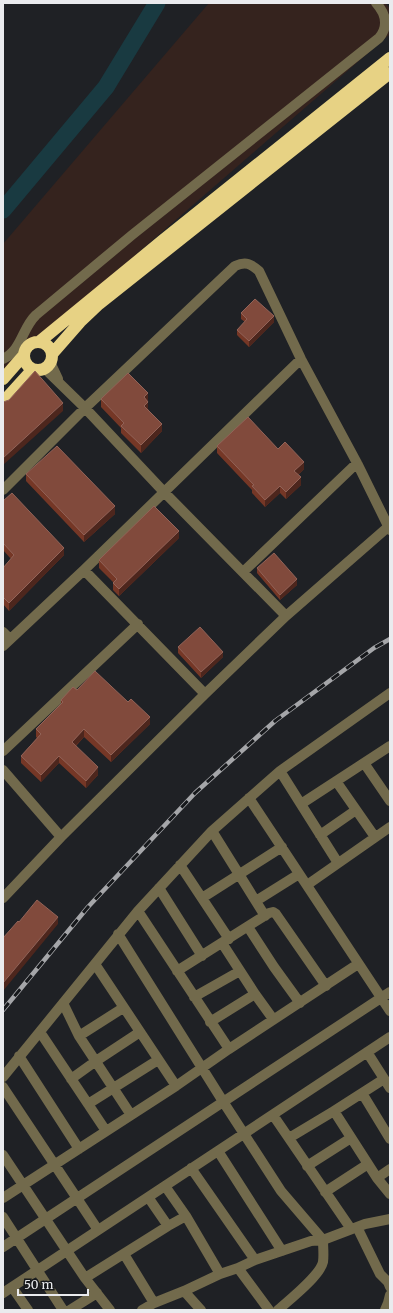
<svg xmlns="http://www.w3.org/2000/svg" width="393" height="1313" font-family="Merriweather,serif">
	<rect width="100%" height="100%" fill="#1f2125"/>
	<path fill="#35231e" d="M209,3H385L390,9V34L3,370V244Z"/>
	<g fill="none" stroke-linecap="round" stroke-linejoin="round">
		<path stroke="#193a41" stroke-width="17" d="M3,210L106,87L157,3"/>
		<path stroke="#726a4c" stroke-width="10" d="M3,359C22,350 22,328 36,315L132,235L379,38C389,26 386,14 376,3
			M50,362L58,379
			M44,368L85,408L164,492L286,616
			M3,490L85,408L235,266C246,261 251,264 259,271L301,359L357,463L390,530
			M84,570L205,694
			M243,572L357,463
			M3,632L10,639
			M3,646L84,570L301,359
			M3,751L138,624
			M364,763L390,801
			M3,770L61,837
			M280,771L338,863
			M336,781L375,837
			M249,798L390,1011
			M301,804L390,746
			M212,831L265,916
			M320,835L356,810
			M180,865L229,939
			M307,885L390,827
			M159,888L202,956
			M3,898L61,837L205,694L286,616L388,527
			M202,898L282,847
			M256,901L299,874
			M138,911L229,1049
			M248,927L274,967L300,1003
			M118,934L224,1103L281,1191L323,1240C323,1247 324,1255 323,1262C320,1276 289,1300 278,1310
			M222,943L255,994L273,1019
			M95,964L176,1086
			M177,971L269,913L273,912L276,914L326,986
			M194,997L240,971
			M63,1003L79,1036L131,1115
			M210,1022L255,994
			M40,1032L106,1131
			M79,1036L123,1008
			M367,1052L390,1088
			M19,1056L79,1149
			M3,1077L138,911L212,831L280,771L390,693
			M71,1079L96,1061L140,1032
			M3,1087L98,1230
			M362,1093L390,1139
			M88,1104L158,1060
			M334,1111L377,1178L390,1194
			M273,1115L351,1229
			M289,1138L334,1111L384,1079
			M218,1151L282,1251
			M3,1155L85,1278L110,1310
			M307,1166L351,1138
			M191,1168L255,1260
			M377,1178L390,1169
			M165,1186L186,1216L220,1274
			M325,1192L368,1164
			M148,1197L168,1226
			M3,1198L176,1086L229,1049L358,964
			M3,1217L63,1310
			M357,1227L380,1274L388,1282L390,1287
			M3,1247L390,992
			M124,1254L154,1303
			M238,1268L269,1310
			M85,1278L168,1226L186,1216
			M12,1287L28,1310
			M184,1291L201,1310
			M3,1293L390,1037
			M70,1310L97,1293
			M142,1310L154,1303L184,1291L220,1274L238,1268L255,1260L311,1241L323,1240L365,1224L390,1219
			M385,1310L388,1303L390,1295"/>
		<path stroke="#e7d284" stroke-width="12" d="M39,342L162,241L390,58
			M24 356a14 14 0 1 1 28 0a14 14 0 1 1-28 0Z
			M52,354L80,322L99,304L390,73
			M3,379L24,355
			M3,402L33,369"/>
		<g stroke="#a5a6a9" stroke-width="4.5">
			<path id="rail" d="M3,1010L88,907L195,793L275,721L374,648L390,639"/>
		</g>
		<use href="#rail" stroke="#16181b" stroke-width="3" stroke-dasharray="9" stroke-linecap="butt"/>
	</g>
	<path fill="#753726" d="M241,313L274,322L249,347L237,335V330L245,322L241,319Z
		M101,399L148,401V409L162,431L141,453L121,433V428L101,407Z
		M217,446L278,449L304,469L298,475L301,485L286,499L280,493L265,507L252,493V490L217,453Z
		M26,474L115,514L84,542L26,481Z
		M3,501L64,555L9,611L3,604V568L11,559L3,550Z
		M179,538L119,596L113,590V582L99,568V560Z
		M257,568L297,585L280,600L257,573Z
		M178,647L223,657L201,678L178,653Z
		M77,690L150,724L111,762L84,737L76,746L98,775L86,788L59,763L41,782L21,763V756L37,738L36,737V729L61,704V700Z"/>
	<path fill="#4d261d" d="M274,316V322L249,347V341Z
		M148,393V401L144,405V397Z
		M148,402V409L144,413V406Z
		M63,403V411L3,465V458Z
		M162,424V431L141,453V445Z
		M304,462V469L294,478V471Z
		M301,477V485L286,499V492Z
		M280,486V493L265,507V500Z
		M115,506V514L84,542V535Z
		M179,531V538L119,596V589Z
		M64,548V555L9,611V603Z
		M297,579V585L280,600V595Z
		M223,652V657L201,678V672Z
		M150,717V724L111,762V755Z
		M84,729V737L72,749V742Z
		M59,756V763L41,782V775Z
		M98,767V775L86,788V781Z
		M58,917V924L3,991V983Z"/>
	<path fill="#814a3c" stroke="#926358" d="M255,299L274,316L249,341L237,330L247,319L241,313Z
		M35,371L63,403L3,458V402L9,400Z
		M128,373L148,393L144,397L148,402L144,406L162,424L141,445L121,426L124,423L101,399Z
		M248,417L278,449L285,442L304,462L294,471L301,477L286,492L280,486L265,500L252,486L254,485L217,446Z
		M57,446L115,506L84,535L26,474Z
		M12,493L64,548L9,603L3,597V568L14,555L3,543V501Z
		M154,506L179,531L119,589L113,583L117,579L99,560Z
		M274,553L297,579L280,595L257,568Z
		M200,627L223,652L201,672L178,647Z
		M95,671L128,702L131,699L150,717L111,755L84,729L72,742L98,767L86,781L59,756L41,775L21,756L41,734L36,729L63,702L61,700L73,687L77,690Z
		M37,900L58,917L3,983V938L18,921L19,922Z"/>
	<rect width="393" height="1313" fill="none" stroke="#eaebee" stroke-width="8"/>
	<path d="M18 1289v6h70v-6" fill="none" stroke="#eaebee" stroke-width="2"/>
	<text x="24" y="1289" font-size="12" fill="#eaebee" stroke="#16181b" stroke-width="3" paint-order="stroke">50 m</text>
</svg>
